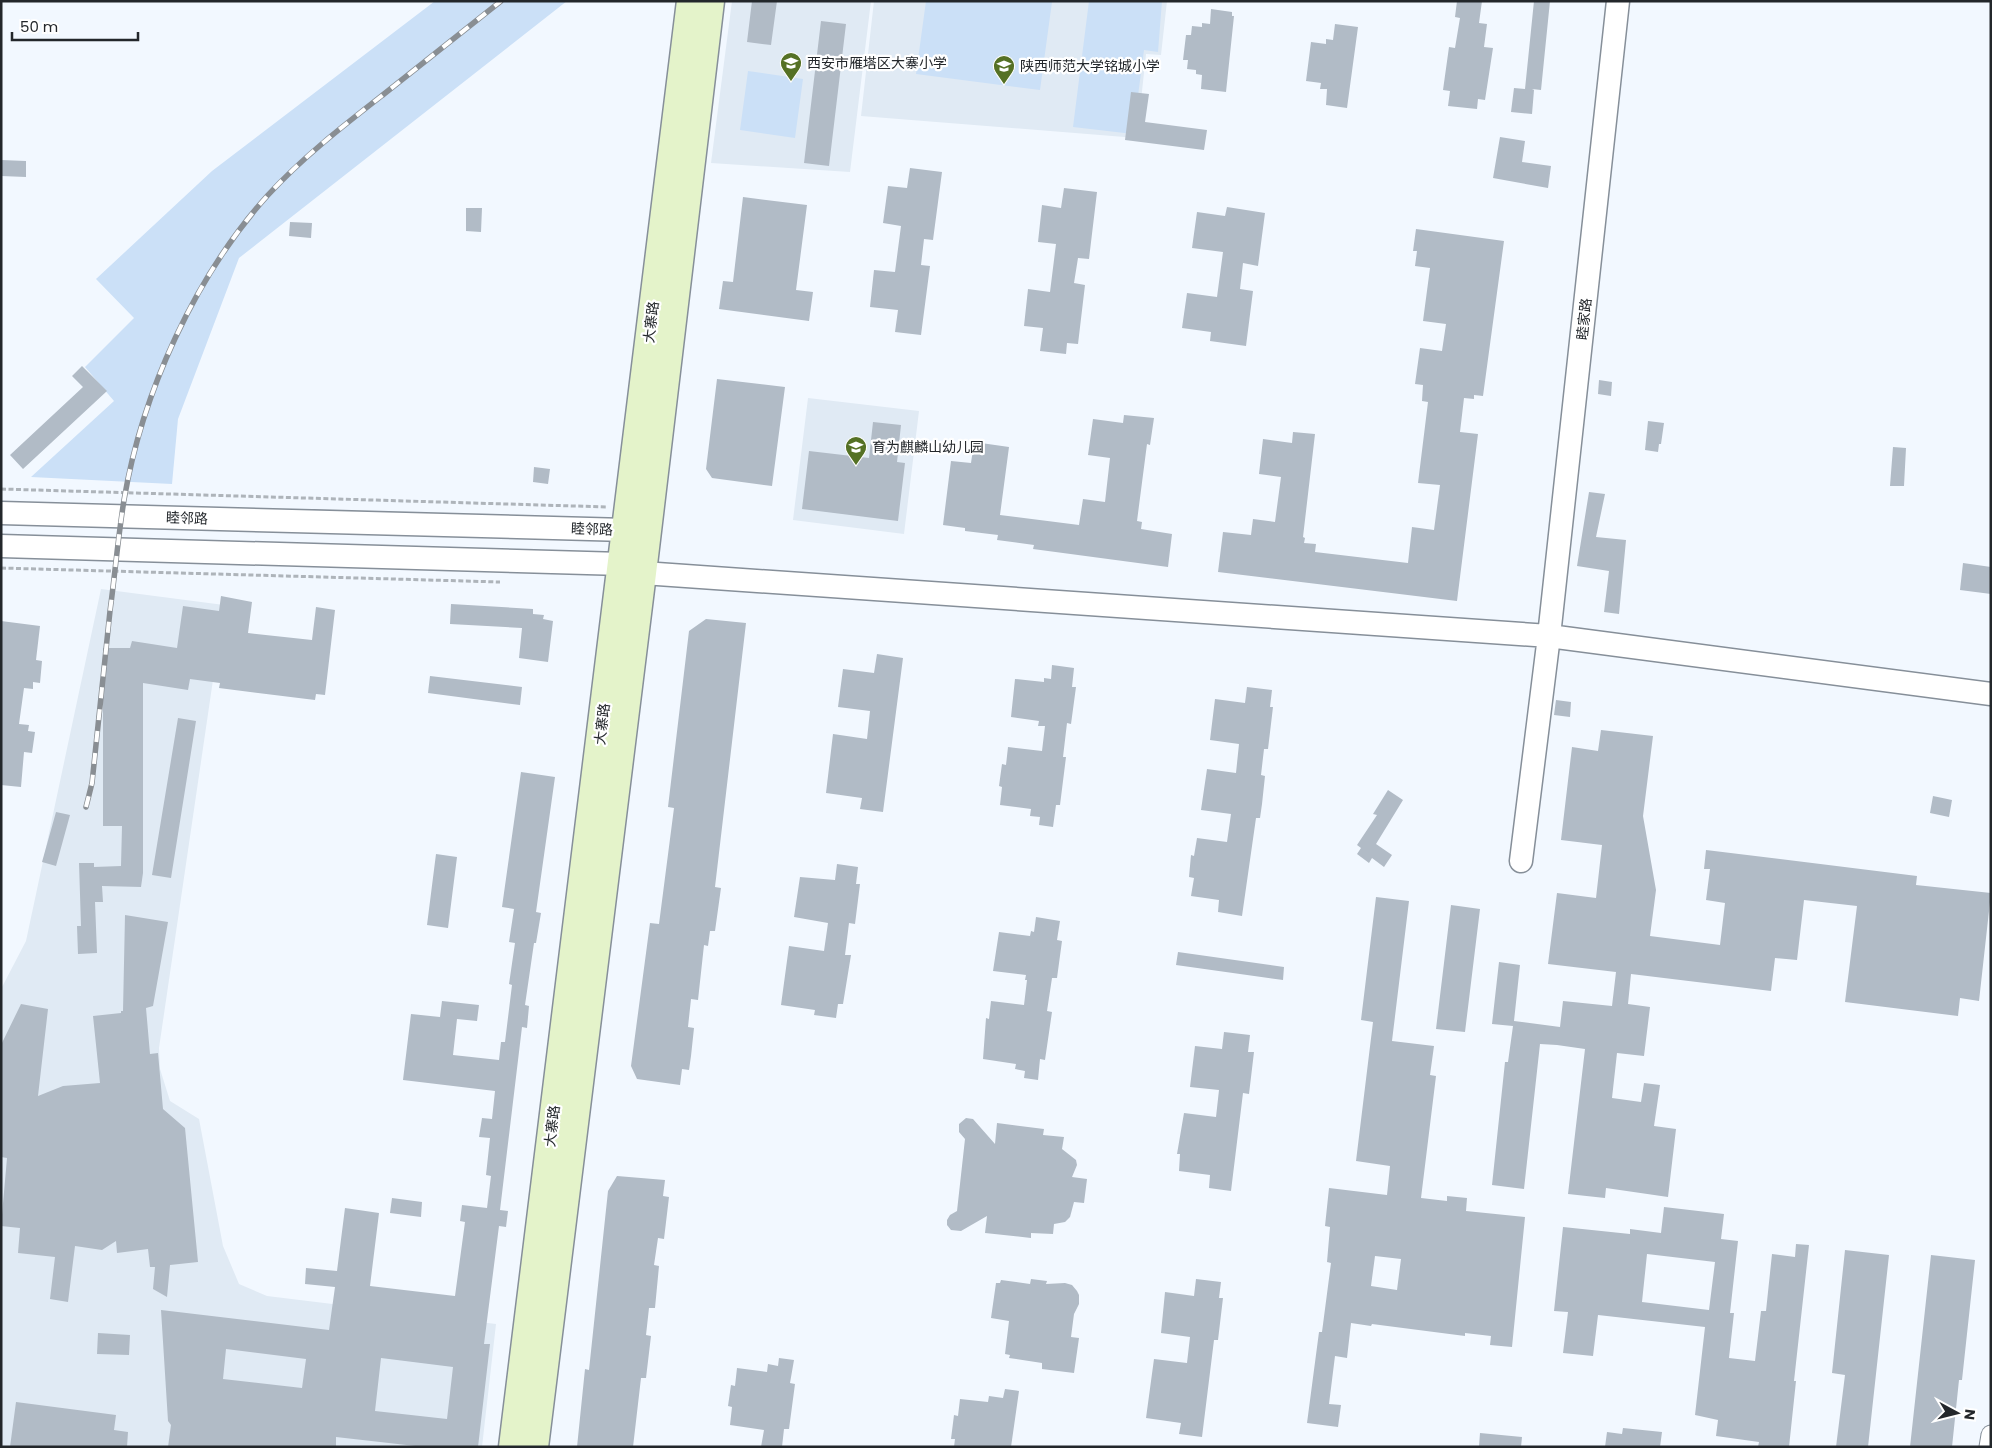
<svg xmlns="http://www.w3.org/2000/svg" width="1992" height="1448" font-family="Poppins,'Noto Sans SC',sans-serif">
	<rect width="100%" height="100%" fill="#f2f8ff"/>
	<path fill="#e0eaf4" d="M732,1H871L850,172L711,163Z
		M874,1H1167L1161,55L1146,54L1137,138L861,116Z
		M808,398L919,411L904,534L793,520Z
		M101,589L224,605L159,1048L160,1069L170,1101L199,1119L223,1246L239,1284L267,1296L496,1324L482,1447H1V989L26,941Z"/>
	<path fill="#cbe0f7" d="M435,1H567L239,258L178,419L172,484L31,477L114,401L85,367L134,318L96,279L212,171Z
		M926,1L1052,2L1040,90L916,74Z
		M1089,1H1162L1158,52L1144,50L1133,134L1073,127Z
		M748,71L803,79L795,138L740,130Z"/>
	<path fill="#b1bbc6" fill-rule="evenodd" d="M752,1H777L771,45L747,42Z
		M1457,1H1482L1479,23L1487,24L1484,47L1493,48L1485,100L1478,99L1477,109L1448,106L1450,91L1443,90L1449,47L1455,48L1460,18L1455,17Z
		M1534,1H1550L1541,90L1532,89L1534,90L1532,114L1511,112L1514,88L1525,89Z
		M1211,9L1232,12V16H1234L1226,92L1201,89L1202,75L1196,74V70L1187,69L1188,60H1183L1186,35H1191L1192,26L1202,27V23L1210,24Z
		M821,21L846,24L829,166L804,163Z
		M1335,24L1358,27L1347,108L1326,105L1327,89H1320L1321,83L1306,81L1311,42L1326,44V39L1333,40Z
		M1131,92L1149,94L1145,122L1207,130L1204,150L1125,140Z
		M1500,137L1525,141L1522,162L1551,166L1548,188L1493,178Z
		M1,160L26,161V177L1,176Z
		M910,168L942,172L933,240L924,239L921,265L930,266L921,335L895,332L898,310L870,307L874,270L895,272L901,226L883,223L888,186L907,188Z
		M1064,188L1097,192L1089,259L1078,258L1074,283L1085,285L1078,344L1067,343L1066,354L1040,351L1043,328L1024,326L1028,289L1050,292L1056,244L1038,242L1042,205L1061,208Z
		M743,197L807,205L796,290L813,292L809,321L719,309L723,281L733,282Z
		M1227,207L1265,213L1258,266L1243,263L1240,289L1253,291L1246,346L1210,341L1211,332L1182,328L1187,293L1217,297L1223,252L1192,248L1197,212L1225,216Z
		M466,208H482L481,232L466,231Z
		M290,222L312,223L311,238L289,236Z
		M1416,229L1504,241L1483,396L1474,395V399L1464,398L1460,432L1478,434L1457,601L1218,572L1223,532L1251,535L1253,519L1275,522L1281,477L1259,474L1263,439L1292,443L1293,432L1315,434L1303,537L1305,538L1304,543L1316,544L1315,552L1408,563L1412,527L1434,530L1440,485L1418,483L1428,402L1422,401L1423,385L1415,384L1420,348L1442,351L1446,324L1423,321L1430,268L1415,266L1417,251H1413Z
		M82,366L107,391L23,469L10,455L83,387L72,376Z
		M717,379L785,387L772,486L712,478L706,469Z
		M1599,380L1612,382L1611,396L1598,394Z
		M1124,415L1154,418L1150,445L1147,444L1137,521L1142,522L1141,529L1172,534L1168,567L1033,549L1034,545L997,540L998,535L965,531V528L943,525L951,461L971,463L974,442L1009,447L1000,515L1079,525L1083,499L1105,502L1110,458L1088,455L1093,419L1123,423Z
		M1648,421L1664,423L1661,444H1659L1658,452L1645,450Z
		M873,422L901,425L897,462L905,463L898,521L802,509L809,451L869,458Z
		M1893,447L1906,448L1904,486H1890Z
		M534,467L550,469L548,484L533,482Z
		M1589,492L1605,494L1596,537L1626,540L1619,614L1604,612L1609,571L1577,566Z
		M1963,563L1991,567V594L1960,590Z
		M221,596L252,602L248,633L312,640L316,607L335,610L325,695L316,694L315,700L219,688L220,683L190,679L188,690L143,683V873L141,887L102,886L103,902H95L97,953L78,954L77,926H81L79,863H94V867L121,866L122,826H103V648H130L132,641L177,648L183,606L219,611Z
		M451,604L533,609V614L544,615L543,619L553,621L548,662L519,658L522,628L450,624Z
		M706,619L746,623L715,887L721,888L715,931H710L708,946L704,945L698,1000L691,999L688,1027L694,1028L691,1056L689,1070L682,1069L680,1085L637,1079L631,1066L650,923L659,924L674,808L668,807L689,631Z
		M1,621L40,626L36,660L42,661L40,683L33,682V689L24,688L19,724L29,725L28,731L35,732L32,753L24,752L21,787L1,785Z
		M877,654L903,658L883,812L860,809L862,798L826,793L833,734L867,739L870,711L838,707L843,669L874,673Z
		M1052,665L1074,668L1072,687H1076L1071,724L1067,723L1063,757H1066L1060,805H1056L1053,827L1039,825L1040,817L1030,816L1031,809L1000,805L1002,787L999,786L1002,764L1006,765L1008,747L1042,751L1045,726H1038L1039,721L1011,717L1015,679L1044,682V678L1051,679Z
		M430,676L522,687L520,705L428,693Z
		M1247,687L1272,690L1270,707H1273L1268,749H1264L1261,775L1265,776L1262,804L1260,818H1256L1242,916L1218,912L1219,900L1191,896L1194,878L1189,877L1191,855L1194,856L1197,838L1227,842L1231,814L1201,810L1207,769L1236,773L1239,744L1210,740L1215,699L1245,703Z
		M1556,700L1571,702L1570,717L1554,715Z
		M178,718L196,721L171,878L152,875Z
		M1601,730L1653,736L1643,816L1656,890L1650,936L1720,945L1725,903L1706,900L1710,869H1704L1706,850L1917,876L1916,885L1991,893L1979,1001L1960,998L1958,1016L1845,1002L1857,906L1804,900L1797,960L1775,958L1771,991L1631,974L1628,1004L1650,1007L1644,1056L1617,1053L1612,1098L1641,1102L1644,1083L1660,1085L1654,1126L1676,1129L1668,1197L1606,1188L1605,1198L1568,1194L1585,1049L1557,1045L1540,1044L1524,1189L1492,1185L1505,1062H1508L1513,1026L1492,1024L1499,962L1520,965L1514,1021L1560,1027L1563,1001L1612,1006L1616,972L1548,964L1557,893L1596,898L1602,845L1561,840L1572,747L1598,751Z
		M521,772L555,777L536,912L541,913L536,943H534L525,1005L529,1006L527,1028L522,1027L500,1210L508,1211L506,1227L499,1226L484,1344H490L478,1447H424L336,1437V1447H168L171,1425L168,1421L161,1310L329,1330L335,1287L305,1284L306,1268L337,1271L345,1208L379,1213L370,1286L455,1296L465,1222L460,1221L462,1205L487,1208L491,1176L486,1175L490,1138L479,1137L482,1118L492,1119L495,1091L403,1080L411,1014L440,1017L442,1001L479,1005L477,1021L457,1019L453,1055L499,1060L501,1042H505L512,985L509,984L515,943L509,942L514,909L502,907ZM226,1349L306,1359L302,1388L223,1379ZM381,1358L453,1367L447,1419L375,1411Z
		M1388,790L1403,800L1376,844L1392,855L1384,867L1372,858L1369,863L1357,854L1361,848L1357,845L1377,815L1373,814Z
		M1933,796L1952,800L1949,817L1930,813Z
		M56,812L70,815L56,866L42,862Z
		M436,854L457,857L448,928L427,925Z
		M837,864L858,867L856,884H860L855,924L849,923L845,955H851L843,1004H838L836,1018L814,1015L815,1010L781,1005L789,946L824,951L828,923L794,917L800,877L835,880Z
		M1376,897L1409,901L1392,1041L1434,1046L1430,1075L1436,1076L1421,1198L1447,1201V1196L1467,1198L1466,1211L1525,1217L1512,1347L1490,1345L1491,1336L1465,1333V1336L1372,1324L1371,1326L1351,1323L1347,1358L1335,1356L1329,1404L1341,1405L1338,1427L1307,1423L1319,1332H1322L1331,1263L1327,1262L1330,1227L1325,1226L1329,1188L1387,1195L1390,1166L1356,1161L1373,1022L1361,1020ZM1375,1256L1401,1259L1397,1290L1371,1286Z
		M1451,905L1480,909L1465,1032L1436,1029Z
		M125,915L168,922L153,1006L146,1008L150,1054L158,1053L163,1109L185,1128L198,1262L170,1265L167,1297L153,1289L155,1267H150L148,1249L117,1253L116,1241L102,1250L75,1246L68,1302L50,1299L55,1257L18,1253L20,1228L1,1226L7,1158L1,1157V1045L21,1004L48,1009L38,1096L63,1086L100,1083L93,1016L121,1013V1011H123Z
		M1036,917L1060,921L1057,940L1062,941L1057,978H1052L1047,1011L1052,1012L1045,1060L1040,1059L1038,1080L1024,1078L1025,1071L1015,1069L1016,1064L983,1059L986,1018L989,1019L991,1001L1024,1005L1027,980H1025L1026,975L993,971L999,932L1030,936L1031,931L1034,932Z
		M1178,952L1284,967L1283,980L1176,965Z
		M1224,1032L1250,1035L1248,1052H1254L1249,1094L1243,1093L1231,1191L1209,1188L1210,1175L1179,1171L1180,1154H1177L1184,1113L1216,1117L1219,1090L1190,1087L1195,1046L1222,1049Z
		M966,1118L973,1119L995,1144L997,1123L1044,1129L1043,1135L1064,1137L1062,1149L1076,1160L1077,1165L1072,1177L1087,1179L1084,1203L1074,1202L1070,1217L1065,1222L1054,1224L1053,1234L1031,1233V1238L985,1233L987,1216L961,1231L951,1230L947,1225V1220L950,1215L957,1211L965,1139L959,1132V1124Z
		M617,1176L665,1180L663,1196L669,1197L664,1239L658,1238L654,1265L659,1266L655,1308H649L646,1335L651,1336L646,1378H641L633,1447H577L585,1369L589,1370L608,1191Z
		M392,1198L422,1202L421,1217L390,1213Z
		M1664,1207L1724,1214L1721,1239L1738,1241L1730,1313H1734L1729,1358L1755,1361L1761,1311H1766L1772,1254L1795,1257L1796,1244L1809,1245L1794,1381H1796L1789,1447H1758L1759,1442L1716,1436L1718,1420L1695,1415L1705,1327L1598,1315L1593,1356L1563,1353L1568,1312L1554,1311L1563,1227L1630,1234V1229L1661,1233ZM1647,1254L1715,1262L1709,1310L1642,1302Z
		M1845,1250L1889,1255L1868,1447H1836L1845,1375L1832,1373Z
		M1931,1255L1975,1260L1962,1380H1959L1952,1447H1910Z
		M1031,1279L1047,1281L1046,1284L1065,1283L1072,1285L1077,1291L1079,1295V1304L1074,1314L1071,1337L1079,1338L1074,1373L1042,1369V1363L1009,1358L1010,1355L1005,1354L1009,1321L991,1318L996,1283H1000L1001,1280L1030,1284Z
		M1196,1279L1221,1282L1219,1298H1223L1218,1340H1214L1202,1437L1179,1434L1181,1423L1146,1418L1154,1359L1187,1363L1190,1337L1161,1333L1165,1292L1194,1296Z
		M98,1333L130,1335L129,1355L97,1354Z
		M779,1358L794,1360L790,1383L795,1384L789,1429H784L782,1447H761L764,1430L730,1425L732,1407L728,1406L731,1385L735,1386L737,1368L767,1372L768,1364L778,1366Z
		M1005,1389L1019,1391L1011,1447H954L955,1439H951L954,1415L958,1416L960,1399L988,1402L989,1396L1003,1398Z
		M16,1402L116,1415L114,1430L128,1432L127,1447H10Z
		M1623,1428L1662,1432L1660,1447H1605L1607,1432L1622,1434Z
		M1480,1433L1522,1437L1521,1447H1479Z"/>
	<g fill="none" stroke-linecap="round" stroke-linejoin="round">
		<g stroke="#868f99" stroke-width="21">
			<path id="minor" d="M1989,1447L1991,1435"/>
		</g>
		<g stroke="#868f99" stroke-width="25">
			<path id="tertiary" d="M1,513L626,530L646,546L622,564L1,546
				M643,573L1549,636L1991,694
				M1521,861L1549,636L1618,1"/>
		</g>
		<g stroke="#868f99" stroke-width="29">
			<path id="secondary" d="M512,1447L690,1
				M535,1447L643,573L711,1"/>
		</g>
		<path stroke="#aeb4ba" stroke-width="3" stroke-dasharray="5 2.5" stroke-linecap="butt" d="M1,489L608,507
			M1,568L500,582"/>
		<use href="#minor" stroke="#fff" stroke-width="19"/>
		<use href="#tertiary" stroke="#fff" stroke-width="22"/>
		<use href="#secondary" stroke="#e4f3ca" stroke-width="26"/>
		<g stroke="#898e93" stroke-width="5.5">
			<path id="rail" d="M86,807L92,783C98,726 104,669 110,611C115,574 118,537 124,500C142,393 195,276 268,195C303,157 343,126 384,94C423,63 462,32 501,1"/>
		</g>
		<use href="#rail" stroke="#fff" stroke-width="4" stroke-dasharray="11" stroke-linecap="butt"/>
	</g>
	<defs>
		<g id="school-pin" transform="scale(1.125)"><path d="M0 17L-7.5 6A9.5 9.5 0 1 1 7.5 6Z" fill="#557125" stroke="#fff"/><path d="M0-5L7-2L0 1L-7-2ZM-4 1L0 2.5L4 1V4Q0 6-4 4Z" fill="#fff"/></g>
	</defs>
	<g fill-rule="evenodd">
		<use href="#school-pin" x="791" y="63"/>
		<use href="#school-pin" x="1004" y="66"/>
		<use href="#school-pin" x="856" y="447"/>
	</g>
	<g text-anchor="middle" stroke-width="4.5" stroke-linejoin="round" paint-order="stroke">
		<g font-size="14" fill="#23272b" stroke="#fff" text-anchor="start">
			<text x="807" y="68">西安市雁塔区大寨小学</text>
			<text x="1020" y="71">陕西师范大学铭城小学</text>
			<text x="872" y="452">育为麒麟山幼儿园</text>
		</g>
		<g font-size="14" fill="#23272b" stroke="#fff">
			<text transform="translate(1584 319) rotate(-84)" y="5">睦家路</text>
			<text transform="translate(651 322) rotate(-83)" y="5">大寨路</text>
			<text transform="translate(187 518) rotate(2)" y="5">睦邻路</text>
			<text transform="translate(592 529) rotate(2)" y="5">睦邻路</text>
			<text transform="translate(602 724) rotate(-83)" y="5">大寨路</text>
			<text transform="translate(552 1126) rotate(-83)" y="5">大寨路</text>
		</g>
	</g>
	<rect width="1992" height="1448" fill="none" stroke="#23272b" stroke-width="5"/>
	<g transform="translate(1957 1413) rotate(97)" stroke="#ffffff" stroke-width="4" paint-order="stroke">
	<path d="M0-4L9 19L0 12L-9 19Z" fill="#23272b"/>
	<text y="-8" font-size="14" font-weight="bold" text-anchor="middle" fill="#23272b">N</text>
	</g>
	<path d="M12 32v8h126v-8" fill="none" stroke="#23272b" stroke-width="2.5"/>
	<text x="20" y="32" font-size="15" fill="#23272b" stroke="#ffffff" stroke-width="4" paint-order="stroke">50 m</text>
</svg>
